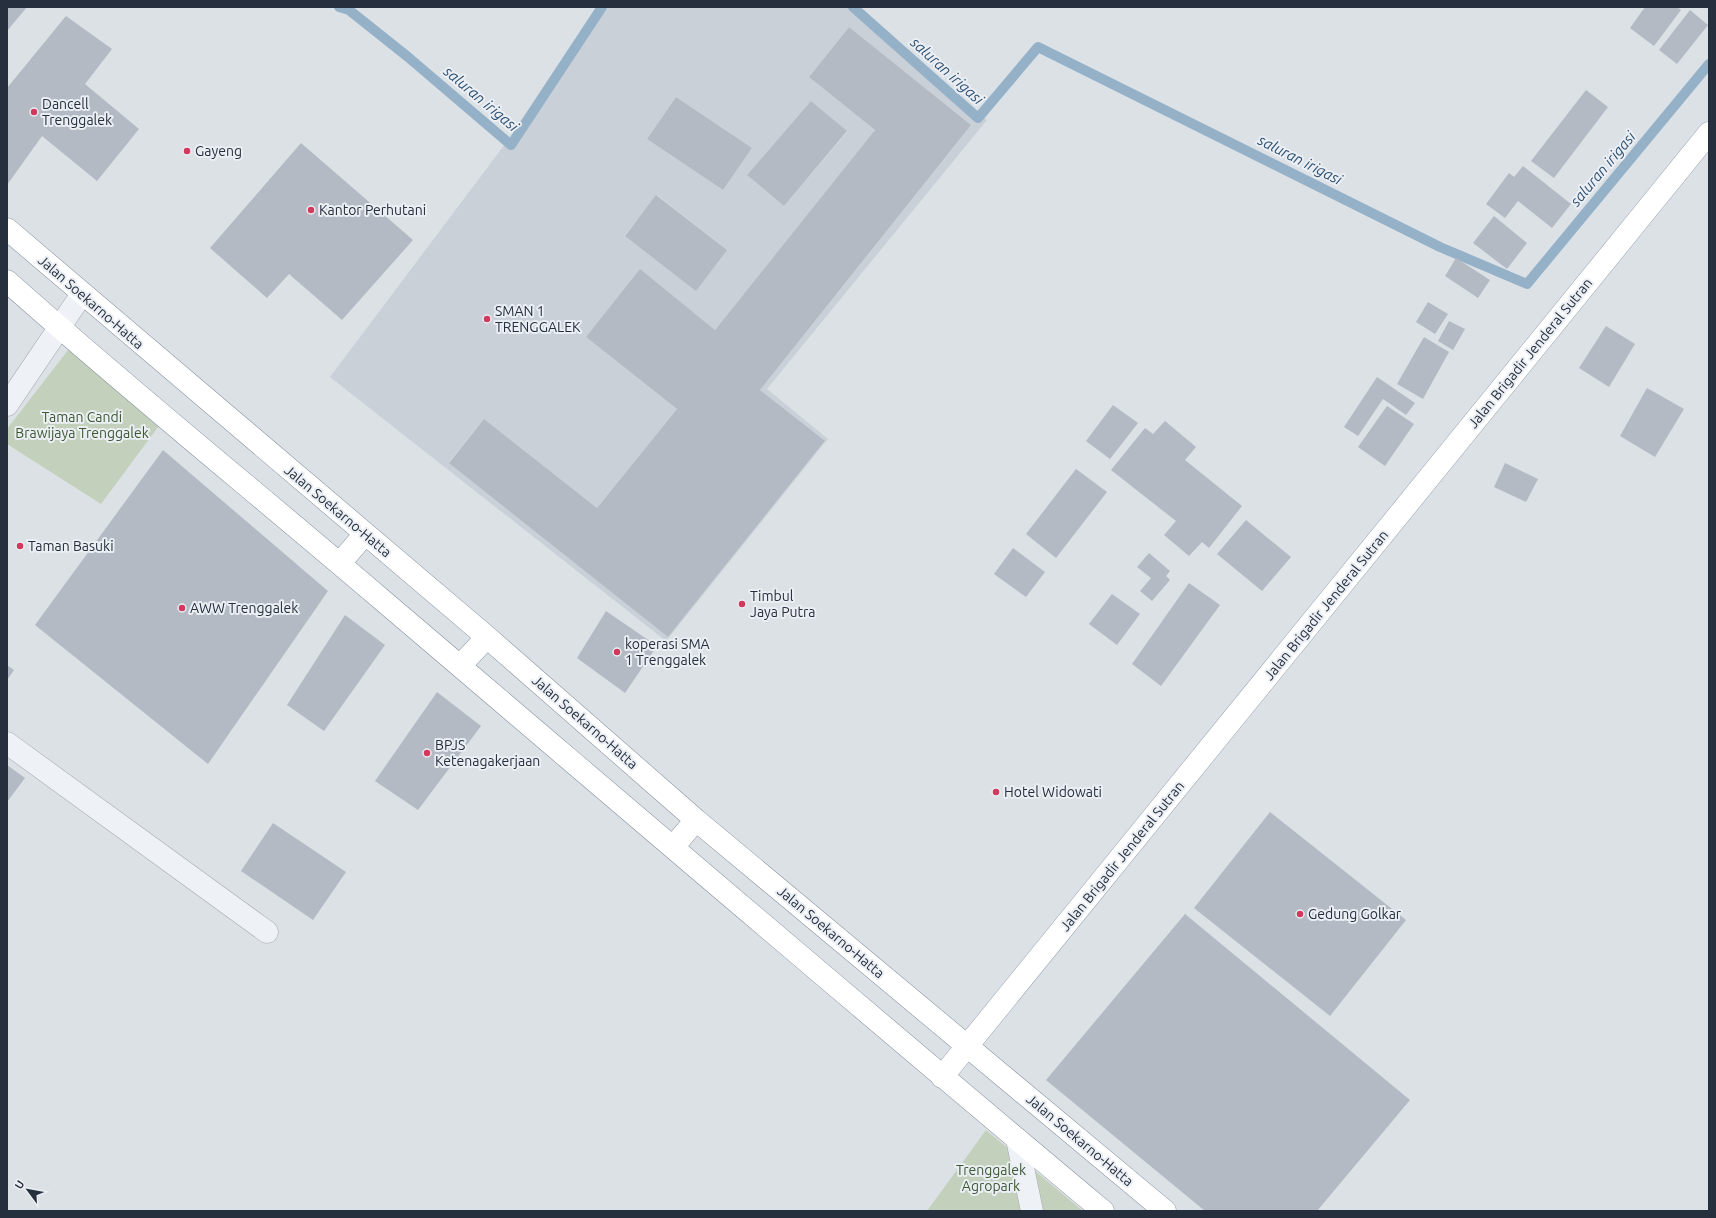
<svg xmlns="http://www.w3.org/2000/svg" width="1716" height="1218" font-family="Ubuntu,sans-serif">
	<rect width="100%" height="100%" fill="#dce1e6"/>
	<path fill="#c9d0d8" fill-rule="evenodd" d="M608,7H850L987,120L767,389L828,439L666,641L330,377ZM849,27L971,125L760,390L825,442L668,637L449,462L484,419L597,508L677,409L586,337L640,270L715,330L875,130L809,77ZM676,97L752,148L723,190L647,139ZM811,101L847,132L784,206L747,175ZM657,195L727,250L625,235Z"/>
	<path fill="#c3d1bc" d="M72,345L164,419L101,504L7,444V429Z
		M986,1130L1083,1211H927Z"/>
	<g fill="none" stroke-linecap="round" stroke-linejoin="round">
		<path stroke="#95b1c8" stroke-width="10" d="M339,7L349,10L408,57L511,145L602,7
			M853,7L978,118L1038,47L1440,247L1527,284L1709,64"/>
	</g>
	<path fill="#b3bac3" d="M7,7H27L7,31Z
		M1645,7H1677L1681,10L1654,46L1630,28Z
		M1690,10L1708,25L1677,64L1659,50Z
		M66,16L112,49L85,84L139,129L97,181L42,136L7,185V88Z
		M849,27L971,125L760,390L825,441L668,637L449,463L484,419L597,508L677,409L586,337L640,269L715,330L875,130L809,77Z
		M1586,90L1608,107L1554,178L1531,161Z
		M676,97L752,148L723,190L647,139Z
		M811,101L847,131L784,206L747,175Z
		M301,143L413,240L342,320L289,274L267,298L210,248Z
		M1523,166L1571,204L1552,228L1518,201L1505,218L1486,204L1509,173L1514,177Z
		M656,195L727,250L696,291L625,236Z
		M1494,216L1527,243L1507,269L1473,243Z
		M1456,258L1490,280L1478,298L1445,276Z
		M1428,302L1448,314L1435,334L1416,322Z
		M1449,321L1465,329L1453,350L1438,341Z
		M1606,326L1635,344L1609,387L1579,368Z
		M1424,337L1449,352L1423,399L1397,384Z
		M1377,377L1415,403L1406,415L1383,399L1358,436L1344,427Z
		M1647,388L1684,409L1655,457L1620,436Z
		M1113,405L1138,423L1110,459L1086,441Z
		M1387,406L1414,424L1385,466L1358,447Z
		M1165,421L1196,447L1185,460L1242,506L1209,548L1202,542L1189,556L1164,535L1176,521L1111,470L1145,428L1153,434Z
		M163,450L328,591L208,764L35,625Z
		M1505,463L1538,479L1526,502L1494,487Z
		M1076,469L1107,492L1056,558L1026,534Z
		M1246,520L1291,557L1262,591L1217,554Z
		M1013,548L1045,572L1026,597L994,574Z
		M1149,553L1170,571L1166,576L1170,580L1152,601L1140,591L1151,578L1137,567Z
		M1189,583L1220,605L1161,686L1132,664Z
		M1112,594L1140,614L1117,645L1089,624Z
		M606,611L657,646L625,693L577,658Z
		M345,615L385,645L324,731L287,705Z
		M7,665L14,670L7,680Z
		M437,692L481,726L418,810L375,781Z
		M7,765L25,778L7,802Z
		M1270,812L1406,920L1330,1016L1194,908Z
		M273,823L346,872L313,920L241,871Z
		M1185,914L1410,1100L1317,1211H1205L1046,1080Z"/>
	<g fill="none" stroke-linecap="round" stroke-linejoin="round">
		<g stroke="#a1a8b0" stroke-width="23">
			<path id="minor" d="M7,405L82,294
				M7,743L267,932
				M1017,1139L1032,1211"/>
		</g>
		<g stroke="#9ba6b2" stroke-width="23">
			<path id="major" d="M942,1077L1709,133"/>
		</g>
		<g stroke="#838f9d" stroke-width="23">
			<path id="highway" d="M7,229L487,637L696,820L1165,1211
				M7,281C129,390 257,493 381,599C621,803 861,1009 1103,1211
				M340,563L365,534
				M460,666L487,637
				M673,847L696,820"/>
		</g>
		<use href="#minor" stroke="#eef1f5" stroke-width="22"/>
		<use href="#major" stroke="#fff" stroke-width="22"/>
		<use href="#highway" stroke="#fff" stroke-width="22"/>
	</g>
	<g fill="#d13a5c" stroke="#ebeff4" stroke-width="1.5">
		<circle cx="34" cy="112" r="4"/>
		<circle cx="187" cy="151" r="4"/>
		<circle cx="311" cy="210" r="4"/>
		<circle cx="487" cy="319" r="4"/>
		<circle cx="20" cy="546" r="4"/>
		<circle cx="742" cy="604" r="4"/>
		<circle cx="182" cy="608" r="4"/>
		<circle cx="617" cy="652" r="4"/>
		<circle cx="427" cy="753" r="4"/>
		<circle cx="996" cy="792" r="4"/>
		<circle cx="1300" cy="914" r="4"/>
	</g>
	<g text-anchor="middle" stroke-width="4" stroke-linejoin="round" paint-order="stroke">
		<g font-size="14" fill="#252f3d" stroke="#ebeff4" text-anchor="start">
			<text x="42" y="109">Dancell<tspan x="42" dy="16">Trenggalek</tspan></text>
			<text x="195" y="156">Gayeng</text>
			<text x="319" y="215">Kantor Perhutani</text>
			<text x="495" y="316">SMAN 1<tspan x="495" dy="16">TRENGGALEK</tspan></text>
			<text x="28" y="551">Taman Basuki</text>
			<text x="750" y="601">Timbul<tspan x="750" dy="16">Jaya Putra</tspan></text>
			<text x="190" y="613">AWW Trenggalek</text>
			<text x="625" y="649">koperasi SMA<tspan x="625" dy="16">1 Trenggalek</tspan></text>
			<text x="435" y="750">BPJS<tspan x="435" dy="16">Ketenagakerjaan</tspan></text>
			<text x="1004" y="797">Hotel Widowati</text>
			<text x="1308" y="919">Gedung Golkar</text>
		</g>
		<g font-size="14" fill="#252f3d" stroke="#ebeff4">
			<text transform="translate(91 302) rotate(41)" y="5">Jalan Soekarno-Hatta</text>
			<text transform="translate(1530 353) rotate(-51)" y="5">Jalan Brigadir Jenderal Sutran</text>
			<text transform="translate(338 511) rotate(40)" y="5">Jalan Soekarno-Hatta</text>
			<text transform="translate(1326 605) rotate(-51)" y="5">Jalan Brigadir Jenderal Sutran</text>
			<text transform="translate(585 722) rotate(41)" y="5">Jalan Soekarno-Hatta</text>
			<text transform="translate(1122 856) rotate(-51)" y="5">Jalan Brigadir Jenderal Sutran</text>
			<text transform="translate(831 932) rotate(40)" y="5">Jalan Soekarno-Hatta</text>
			<text transform="translate(1080 1140) rotate(40)" y="5">Jalan Soekarno-Hatta</text>
		</g>
		<g font-size="14" fill="#3c5932" stroke="#ebeff4">
			<text x="82" y="422">Taman Candi<tspan x="82" dy="16">Brawijaya Trenggalek</tspan></text>
			<text x="991" y="1175">Trenggalek<tspan x="991" dy="16">Agropark</tspan></text>
		</g>
		<g font-size="15" font-style="italic" fill="#2e5172" stroke="#ebeff4">
			<text transform="translate(947 71) rotate(42)" y="5">saluran irigasi</text>
			<text transform="translate(481 99) rotate(40)" y="5">saluran irigasi</text>
			<text transform="translate(1300 160) rotate(27)" y="5">saluran irigasi</text>
			<text transform="translate(1603 169) rotate(-50)" y="5">saluran irigasi</text>
		</g>
	</g>
	<rect width="1716" height="1218" fill="none" stroke="#252f3d" stroke-width="16"/>
	<g transform="translate(28 1190) rotate(302)" stroke="#ebeff4" stroke-width="3" paint-order="stroke">
	<path d="M0-3L7 15L0 10L-7 15Z" fill="#252f3d"/>
	<text y="-6" font-size="11" font-weight="bold" text-anchor="middle" fill="#252f3d">U</text>
	</g>
</svg>
